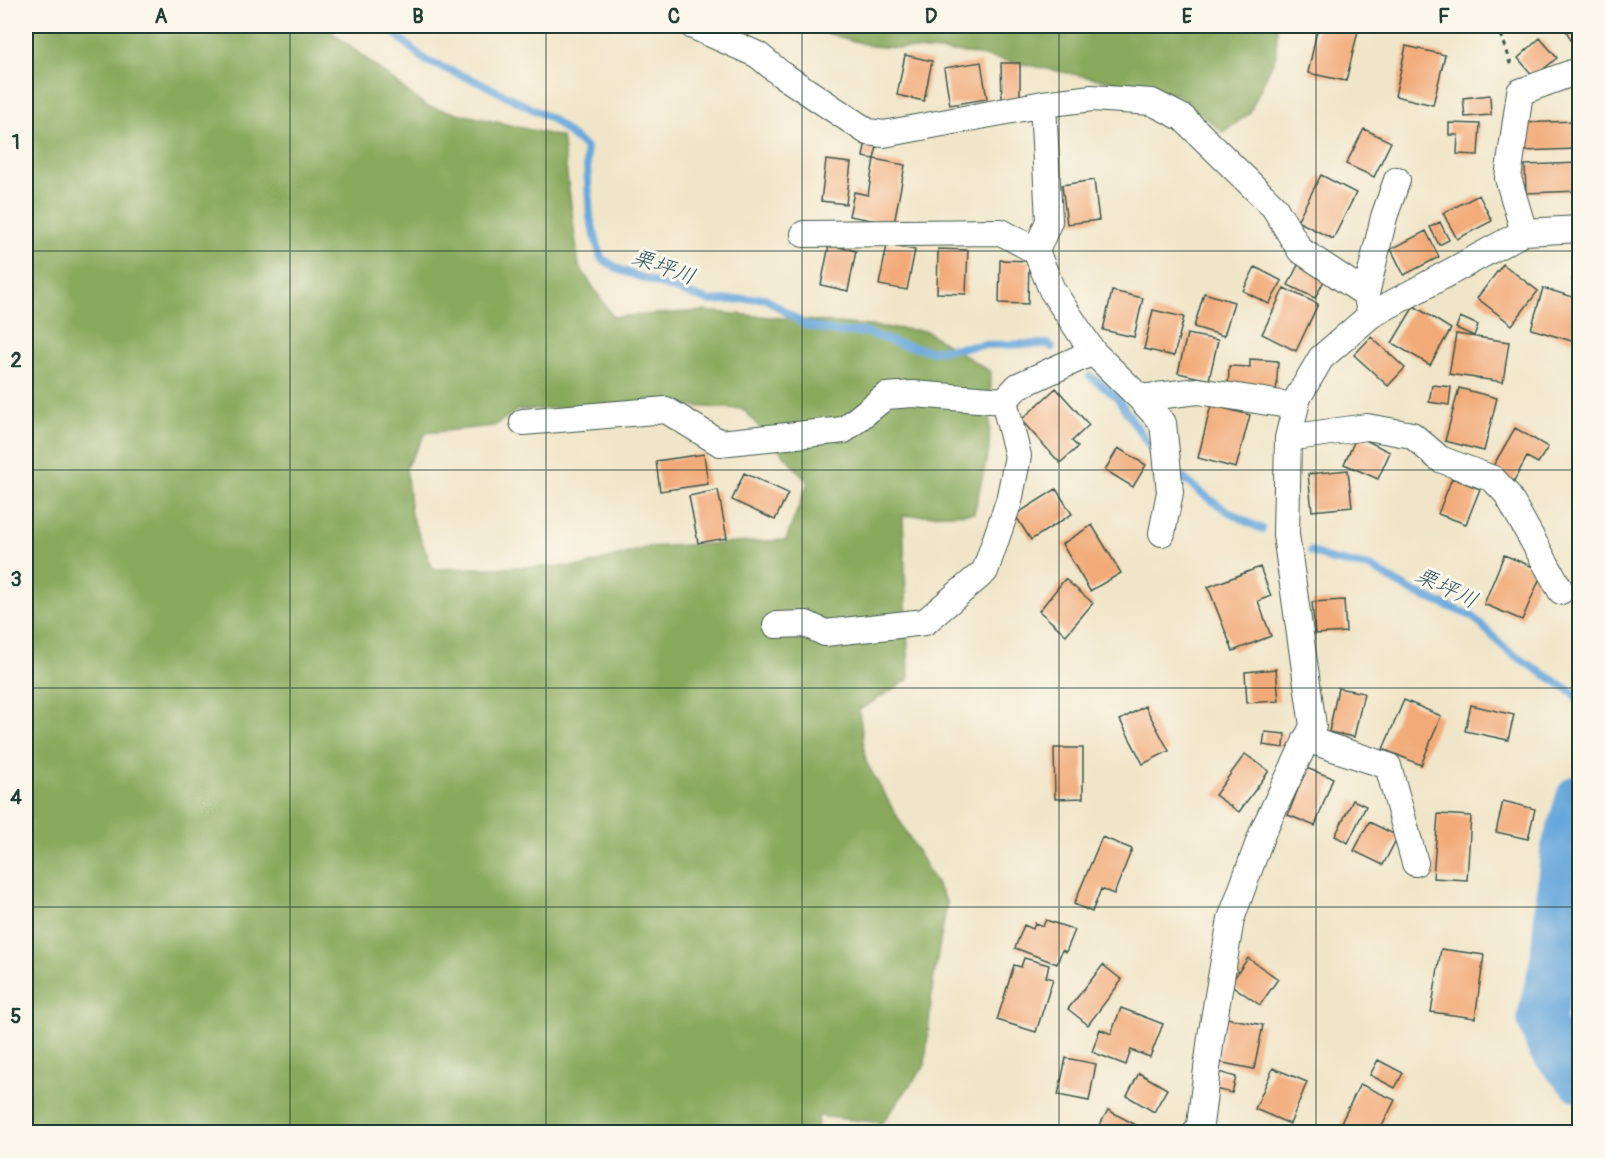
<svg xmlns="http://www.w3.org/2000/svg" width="1605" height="1158" font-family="Pangolin,'Klee One',sans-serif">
	<rect width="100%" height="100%" fill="#fbf7ec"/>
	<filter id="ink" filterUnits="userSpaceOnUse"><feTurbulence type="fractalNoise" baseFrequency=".0167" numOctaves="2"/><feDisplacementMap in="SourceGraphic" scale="12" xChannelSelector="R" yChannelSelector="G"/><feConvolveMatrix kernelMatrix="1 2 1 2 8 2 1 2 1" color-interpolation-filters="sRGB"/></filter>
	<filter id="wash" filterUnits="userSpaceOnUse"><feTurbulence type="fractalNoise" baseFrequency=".008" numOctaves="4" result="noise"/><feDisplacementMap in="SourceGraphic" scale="24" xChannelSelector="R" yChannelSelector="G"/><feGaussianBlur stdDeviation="1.35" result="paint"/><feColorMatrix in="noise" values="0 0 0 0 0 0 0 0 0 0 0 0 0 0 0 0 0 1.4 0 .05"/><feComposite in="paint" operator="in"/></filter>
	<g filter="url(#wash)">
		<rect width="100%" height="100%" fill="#f0e5c8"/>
		<path fill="#88a95c" stroke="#547348" stroke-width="1.5" fill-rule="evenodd" d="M26,26H324L426,106L562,137L579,266L613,317L702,311L926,331L991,372L989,450L974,513L903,516L909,679L859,710L866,762L947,903L933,981L925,1065L882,1123L818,1116L817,1132H26ZM622,405L686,406L743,409L808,482L786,540L649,547L584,566L433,569L411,515L406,467L426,433L494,426L518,410Z
			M802,26H1277L1276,55L1249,114L1223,132L1178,95L968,53L871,46Z"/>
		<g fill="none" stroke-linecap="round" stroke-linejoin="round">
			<path stroke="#68a7db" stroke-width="8" d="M386,26L426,61L483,84L552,119L586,148L590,218L601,258L620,270L709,301L765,298L805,325L836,332H864L900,344L931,351L984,345L1048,344L1052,347
				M1090,376L1116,396L1153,451
				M1183,478C1207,499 1232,516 1262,529
				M1311,551L1332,560L1370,567L1413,592L1472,616L1508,651L1574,693L1580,704"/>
			<path stroke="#68a7db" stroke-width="48" d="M1580,798L1564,852L1554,961L1541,1019L1551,1046L1580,1078"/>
		</g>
		<g id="blocks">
			<path fill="#f2aa78" d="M1318,26H1332L1358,31L1346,81L1308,73Z
				M1575,26H1580V59L1566,30Z
				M1540,38L1557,58L1534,77L1518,58Z
				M1406,46L1445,55L1433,105L1395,96Z
				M905,55L932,61L924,101L897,95Z
				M981,62L987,99L950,105L944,68Z
				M1001,63H1020V101H1002Z
				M1490,95L1491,115L1465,117L1463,98Z
				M1576,121L1577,149L1521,151L1520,123Z
				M1449,123L1480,124L1478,155L1457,154L1458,135H1449Z
				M1364,129L1391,142L1374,177L1346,164Z
				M866,140L878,142L874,159L863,157Z
				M874,159L905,165L894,224L849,216L854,192L868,195Z
				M826,160L851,163L846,204L821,201Z
				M1580,163V191L1526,193L1525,165Z
				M1321,175L1356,193L1333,239L1297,221Z
				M1094,180L1099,220L1067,224L1062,185Z
				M1479,195L1492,221L1457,239L1443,213Z
				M1440,222L1449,240L1439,245L1430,227Z
				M1426,231L1439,257L1404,275L1391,249Z
				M829,245L856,251L848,291L821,285Z
				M887,245L915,250L907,290L879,285Z
				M938,249L968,250L966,294L937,293Z
				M1579,253H1580V282L1572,280Z
				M1000,260L1029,261L1028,304L999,303Z
				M1300,261L1327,275L1315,298L1288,285Z
				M1503,264L1538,291L1512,325L1477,298Z
				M1255,267L1282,281L1269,304L1243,291Z
				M1284,288L1318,304L1296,351L1262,334Z
				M1543,288L1580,299V319L1572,341L1531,329Z
				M1112,291L1143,298L1134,337L1103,330Z
				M1204,293L1234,302L1224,336L1194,327Z
				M1414,306L1451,329L1430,365L1392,343Z
				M1153,310L1184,317L1174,356L1144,349Z
				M1460,317L1478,325L1474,336L1456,328Z
				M1187,334L1218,340L1209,380L1178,373Z
				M1456,334L1509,342L1503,382L1449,374Z
				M1371,337L1405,368L1388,386L1354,355Z
				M1250,359L1278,361L1276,396L1228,393L1229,366L1250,367Z
				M1432,385L1451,387L1449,405L1429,402Z
				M1056,388L1089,425L1072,441L1078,447L1060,463L1021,420Z
				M1459,388L1497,398L1484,451L1445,441Z
				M1211,405L1250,415L1236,468L1198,458Z
				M1515,428L1548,447L1538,463L1527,457L1511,486L1489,473Z
				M1357,436L1390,452L1378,479L1344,464Z
				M1118,448L1146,465L1133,487L1105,470Z
				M704,454L708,484L660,491L656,461Z
				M1348,470L1352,507L1312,511L1308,474Z
				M744,473L788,493L775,520L732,500Z
				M1452,478L1480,489L1466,524L1438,514Z
				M1056,489L1072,514L1031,540L1015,515Z
				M718,490L727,538L698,543L689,496Z
				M1092,525L1121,573L1090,591L1062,544Z
				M1504,555L1543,571L1522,620L1484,604Z
				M1260,567L1271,596L1258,601L1271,636L1233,651L1208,587Z
				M1065,579L1093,603L1066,635L1039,611Z
				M1344,600L1346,632L1315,634L1312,602Z
				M1276,669L1279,701L1247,703L1245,672Z
				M1338,688L1364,693L1354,737L1329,732Z
				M1404,700L1441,716L1421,765L1383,749Z
				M1471,705L1514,715L1508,740L1465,731Z
				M1145,706L1169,751L1143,764L1120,720Z
				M1265,732L1285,734L1284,748L1263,745Z
				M1054,748H1083V798L1055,799Z
				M1245,754L1269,771L1239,812L1215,795Z
				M1306,768L1333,778L1315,826L1288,815Z
				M1353,800L1366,806L1348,843L1335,836Z
				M1503,801L1535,809L1528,839L1496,832Z
				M1438,814L1471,816L1467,880L1433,878Z
				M1369,822L1398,836L1383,865L1354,851Z
				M1102,837L1132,849L1114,894L1101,889L1092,912L1074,904Z
				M1046,920L1075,930L1066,952L1062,950L1057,964L1015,948L1024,925L1033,929L1035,923L1043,926Z
				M1441,949L1484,955L1475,1018L1431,1012Z
				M1024,958L1049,965L1046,977L1053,979L1036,1032L997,1020L1014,965L1021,967Z
				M1248,958L1278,979L1260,1005L1230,984Z
				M1103,965L1122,980L1088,1025L1068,1009Z
				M1121,1008L1163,1024L1150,1057L1131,1050L1126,1065L1092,1052L1100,1029L1111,1034Z
				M1227,1018L1263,1025L1254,1069L1218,1062Z
				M1066,1058L1096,1064L1089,1101L1058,1095Z
				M1378,1060L1403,1073L1395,1088L1370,1075Z
				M1273,1068L1307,1082L1290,1124L1255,1109Z
				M1219,1072L1236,1077L1232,1093L1215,1089Z
				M1139,1073L1167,1089L1154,1112L1127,1096Z
				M1360,1084L1395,1100L1379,1132H1350L1339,1127Z
				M1108,1110L1136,1125L1132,1132H1096Z"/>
		</g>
	</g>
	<g filter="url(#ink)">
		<use href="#blocks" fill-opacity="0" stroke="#3e564a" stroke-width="1.5"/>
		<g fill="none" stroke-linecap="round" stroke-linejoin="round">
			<g stroke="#3e564a" stroke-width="28">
				<path id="minor" d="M693,26L758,55L781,74L868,132L884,134L1043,104L1092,98L1152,102L1183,118L1274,207L1300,250L1366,294L1371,315
					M1043,104L1049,221L1036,251L1052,290L1093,352L1140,398L1163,423L1170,492L1162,533
					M1524,232L1508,178L1520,92L1580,70
					M804,234L1001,232L1036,251
					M1366,294L1384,217L1397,180
					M1140,398L1198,391L1295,406
					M523,422L666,410L720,443L844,430L886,396L913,394L1004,401
					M1288,438L1367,427L1412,435L1440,459L1493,479L1507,494L1561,591
					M776,625L806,624L825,633L925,622L985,571L1009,501L1018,456L1004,401L1018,386L1093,352
					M1306,739L1388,766L1415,863
					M1196,1132L1200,1125L1211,1037L1231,919L1263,831L1313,726L1286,535L1288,438L1298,397L1321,358L1371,315L1524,232L1580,229"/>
			</g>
			<path stroke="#3e564a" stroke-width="4" stroke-dasharray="4.5 4.5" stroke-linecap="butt" d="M1498,26L1512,68"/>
			<use href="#minor" stroke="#fff" stroke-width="26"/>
		</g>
	</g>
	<path fill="none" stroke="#1f3d34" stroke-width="1.5" stroke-opacity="0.55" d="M290,26V1132M546,26V1132M802,26V1132M1059,26V1132M1316,26V1132M26,251H1580M26,470H1580M26,688H1580M26,907H1580"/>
	<g text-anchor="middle" stroke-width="6" stroke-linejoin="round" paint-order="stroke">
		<g font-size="22" font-style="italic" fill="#355d66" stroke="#fbf7ec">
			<text transform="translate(664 266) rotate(20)" y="8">栗坪川</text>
			<text transform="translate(1447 587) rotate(26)" y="8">栗坪川</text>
		</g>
	</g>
	<rect width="1605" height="1158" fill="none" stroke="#fbf7ec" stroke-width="66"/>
	<rect x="33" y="33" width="1539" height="1092" fill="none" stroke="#1f3d34" stroke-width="2"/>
	<g font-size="20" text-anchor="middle" font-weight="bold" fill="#1f3d34">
		<text x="161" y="23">A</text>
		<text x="418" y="23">B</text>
		<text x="674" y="23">C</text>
		<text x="931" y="23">D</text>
		<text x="1187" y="23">E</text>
		<text x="1444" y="23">F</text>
		<text x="16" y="149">1</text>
		<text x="16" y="367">2</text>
		<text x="16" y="586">3</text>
		<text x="16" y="804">4</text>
		<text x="16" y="1023">5</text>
	</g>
</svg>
